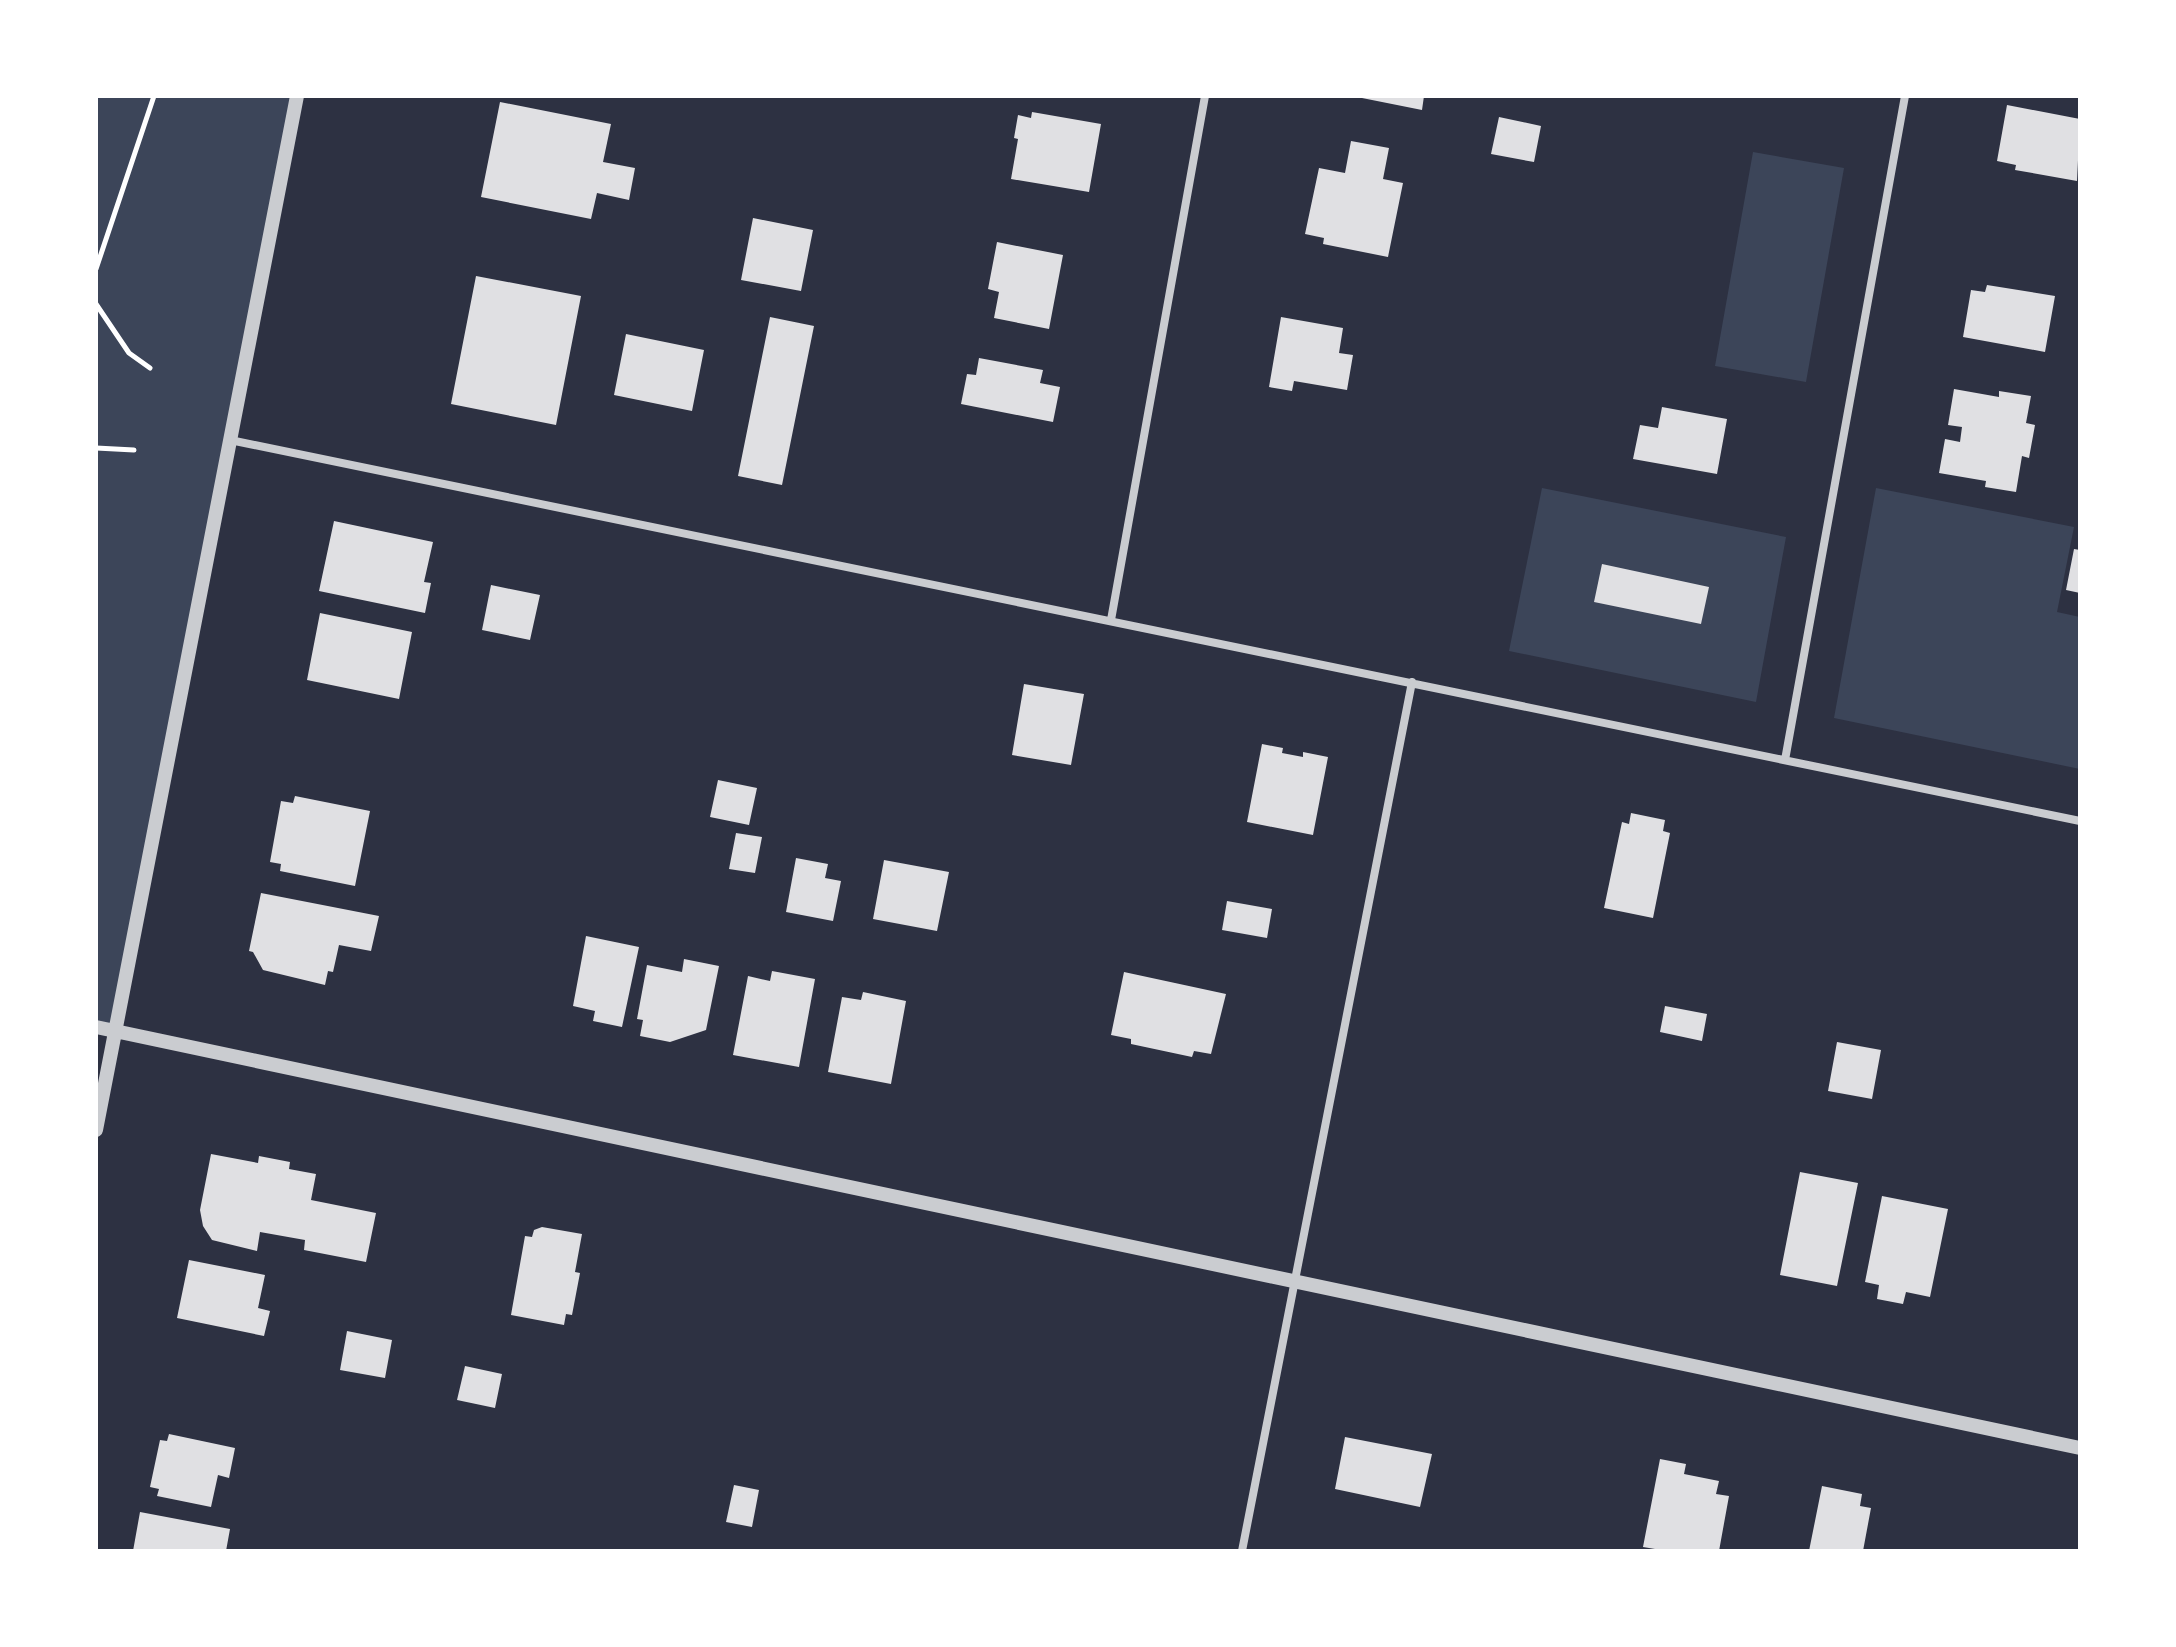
<svg xmlns="http://www.w3.org/2000/svg" width="2176" height="1647" font-family="Raleway,sans-serif">
	<rect width="100%" height="100%" fill="#2d3142"/>
	<path fill="#3c4559" d="M96,96H297L115,1033L96,1027Z
		M1753,152L1844,168L1806,382L1715,366Z
		M1542,488L1786,537L1756,702L1509,651Z
		M1876,488L2074,527L2057,612L2080,617V769L1834,718Z"/>
	<path fill="#e0e0e3" d="M1352,96H1424L1422,110Z
		M500,102L611,124L603,162L635,168L629,200L597,193L591,219L481,197Z
		M2007,105L2080,119L2077,181L2015,170L2016,165L1997,161Z
		M1032,112L1101,124L1089,192L1011,179L1018,139L1014,138L1018,115L1031,118Z
		M1499,117L1541,126L1534,162L1491,154Z
		M1351,141L1389,148L1383,179L1403,183L1388,257L1323,244L1324,238L1305,234L1319,168L1345,173Z
		M753,218L813,230L801,291L741,280Z
		M997,242L1063,255L1049,329L994,318L999,292L988,289Z
		M476,276L581,296L556,425L451,404Z
		M1987,285L2055,296L2045,352L1963,337L1971,290L1985,292Z
		M770,317L814,326L782,485L738,476Z
		M1281,317L1343,328L1339,353L1353,355L1347,390L1294,381L1292,391L1269,387Z
		M626,334L704,350L692,411L614,395Z
		M979,358L1043,370L1040,383L1060,387L1053,422L961,404L967,374L976,375Z
		M1954,389L1999,397V391L2031,396L2026,423L2035,425L2029,458L2022,456L2016,492L1985,487L1986,481L1939,473L1945,439L1960,442L1962,427L1948,425Z
		M1662,407L1727,419L1717,474L1633,459L1640,425L1658,428Z
		M334,521L433,542L424,582L431,583L425,613L319,591Z
		M2074,549L2080,550V593L2066,590Z
		M1602,564L1709,587L1701,624L1594,602Z
		M491,585L540,595L530,640L482,630Z
		M320,613L412,632L399,699L307,680Z
		M1024,684L1084,694L1071,765L1012,755Z
		M1262,744L1283,748L1282,753L1303,757V752L1328,757L1313,835L1247,822Z
		M718,780L757,788L749,825L710,817Z
		M295,796L370,811L355,886L280,871L281,864L270,862L281,801L293,803Z
		M1631,813L1665,820L1663,831L1670,833L1653,918L1604,908L1622,822L1629,824Z
		M736,833L762,837L755,873L729,869Z
		M796,858L828,864L825,878L841,881L833,921L786,912Z
		M884,860L949,872L937,931L873,919Z
		M261,893L379,916L371,951L339,945L333,972L328,971L325,985L263,970L253,952L249,951Z
		M1227,901L1272,909L1267,938L1222,930Z
		M586,936L639,947L622,1027L593,1021L595,1011L573,1006Z
		M684,959L719,966L706,1030L670,1042L640,1036L643,1020L637,1019L647,965L682,972Z
		M772,971L815,979L799,1067L733,1055L748,976L770,981Z
		M1124,972L1226,994L1211,1054L1194,1051L1192,1057L1131,1044V1039L1111,1035Z
		M863,992L906,1001L891,1084L828,1072L842,997L861,1000Z
		M1665,1006L1707,1014L1702,1041L1660,1032Z
		M1837,1042L1881,1050L1872,1099L1828,1091Z
		M211,1154L258,1163L259,1156L290,1162L289,1169L316,1174L311,1200L376,1213L366,1262L304,1250L305,1240L260,1232L257,1251L212,1240L203,1226L200,1210Z
		M1800,1172L1858,1183L1837,1286L1780,1275Z
		M1882,1196L1948,1209L1930,1297L1906,1292L1903,1304L1877,1299L1879,1285L1865,1282Z
		M542,1227L582,1234L575,1272L580,1273L572,1315L566,1314L564,1325L511,1315L525,1236L532,1237L534,1230Z
		M189,1260L265,1275L258,1308L270,1311L264,1336L177,1318Z
		M347,1331L392,1340L385,1378L340,1370Z
		M465,1366L502,1374L495,1408L457,1400Z
		M169,1434L235,1448L229,1478L218,1475L211,1507L157,1496L159,1489L150,1487L160,1440L167,1441Z
		M1345,1437L1432,1454L1420,1507L1335,1489Z
		M1660,1459L1686,1464L1684,1474L1719,1481L1716,1494L1729,1496L1719,1551H1654L1655,1549L1643,1547Z
		M734,1485L759,1490L752,1527L726,1522Z
		M1822,1486L1862,1494L1860,1506L1871,1508L1863,1551H1809Z
		M140,1512L230,1529L226,1551H133Z"/>
	<g fill="none" stroke-linecap="round" stroke-linejoin="round">
		<path stroke="#fff" stroke-width="5" d="M96,269L154,96
			M96,304L129,353L150,368
			M96,448L134,450"/>
		<path stroke="#caccd0" stroke-width="8" d="M230,440L2080,821
			M1111,620L1205,96
			M1785,760L1905,96
			M1242,1551L1412,682"/>
		<path stroke="#caccd0" stroke-width="14" d="M96,1027L2080,1448
			M96,1130L297,96"/>
	</g>
	<rect width="2176" height="1647" fill="none" stroke="#ffffff" stroke-width="196"/>
</svg>
